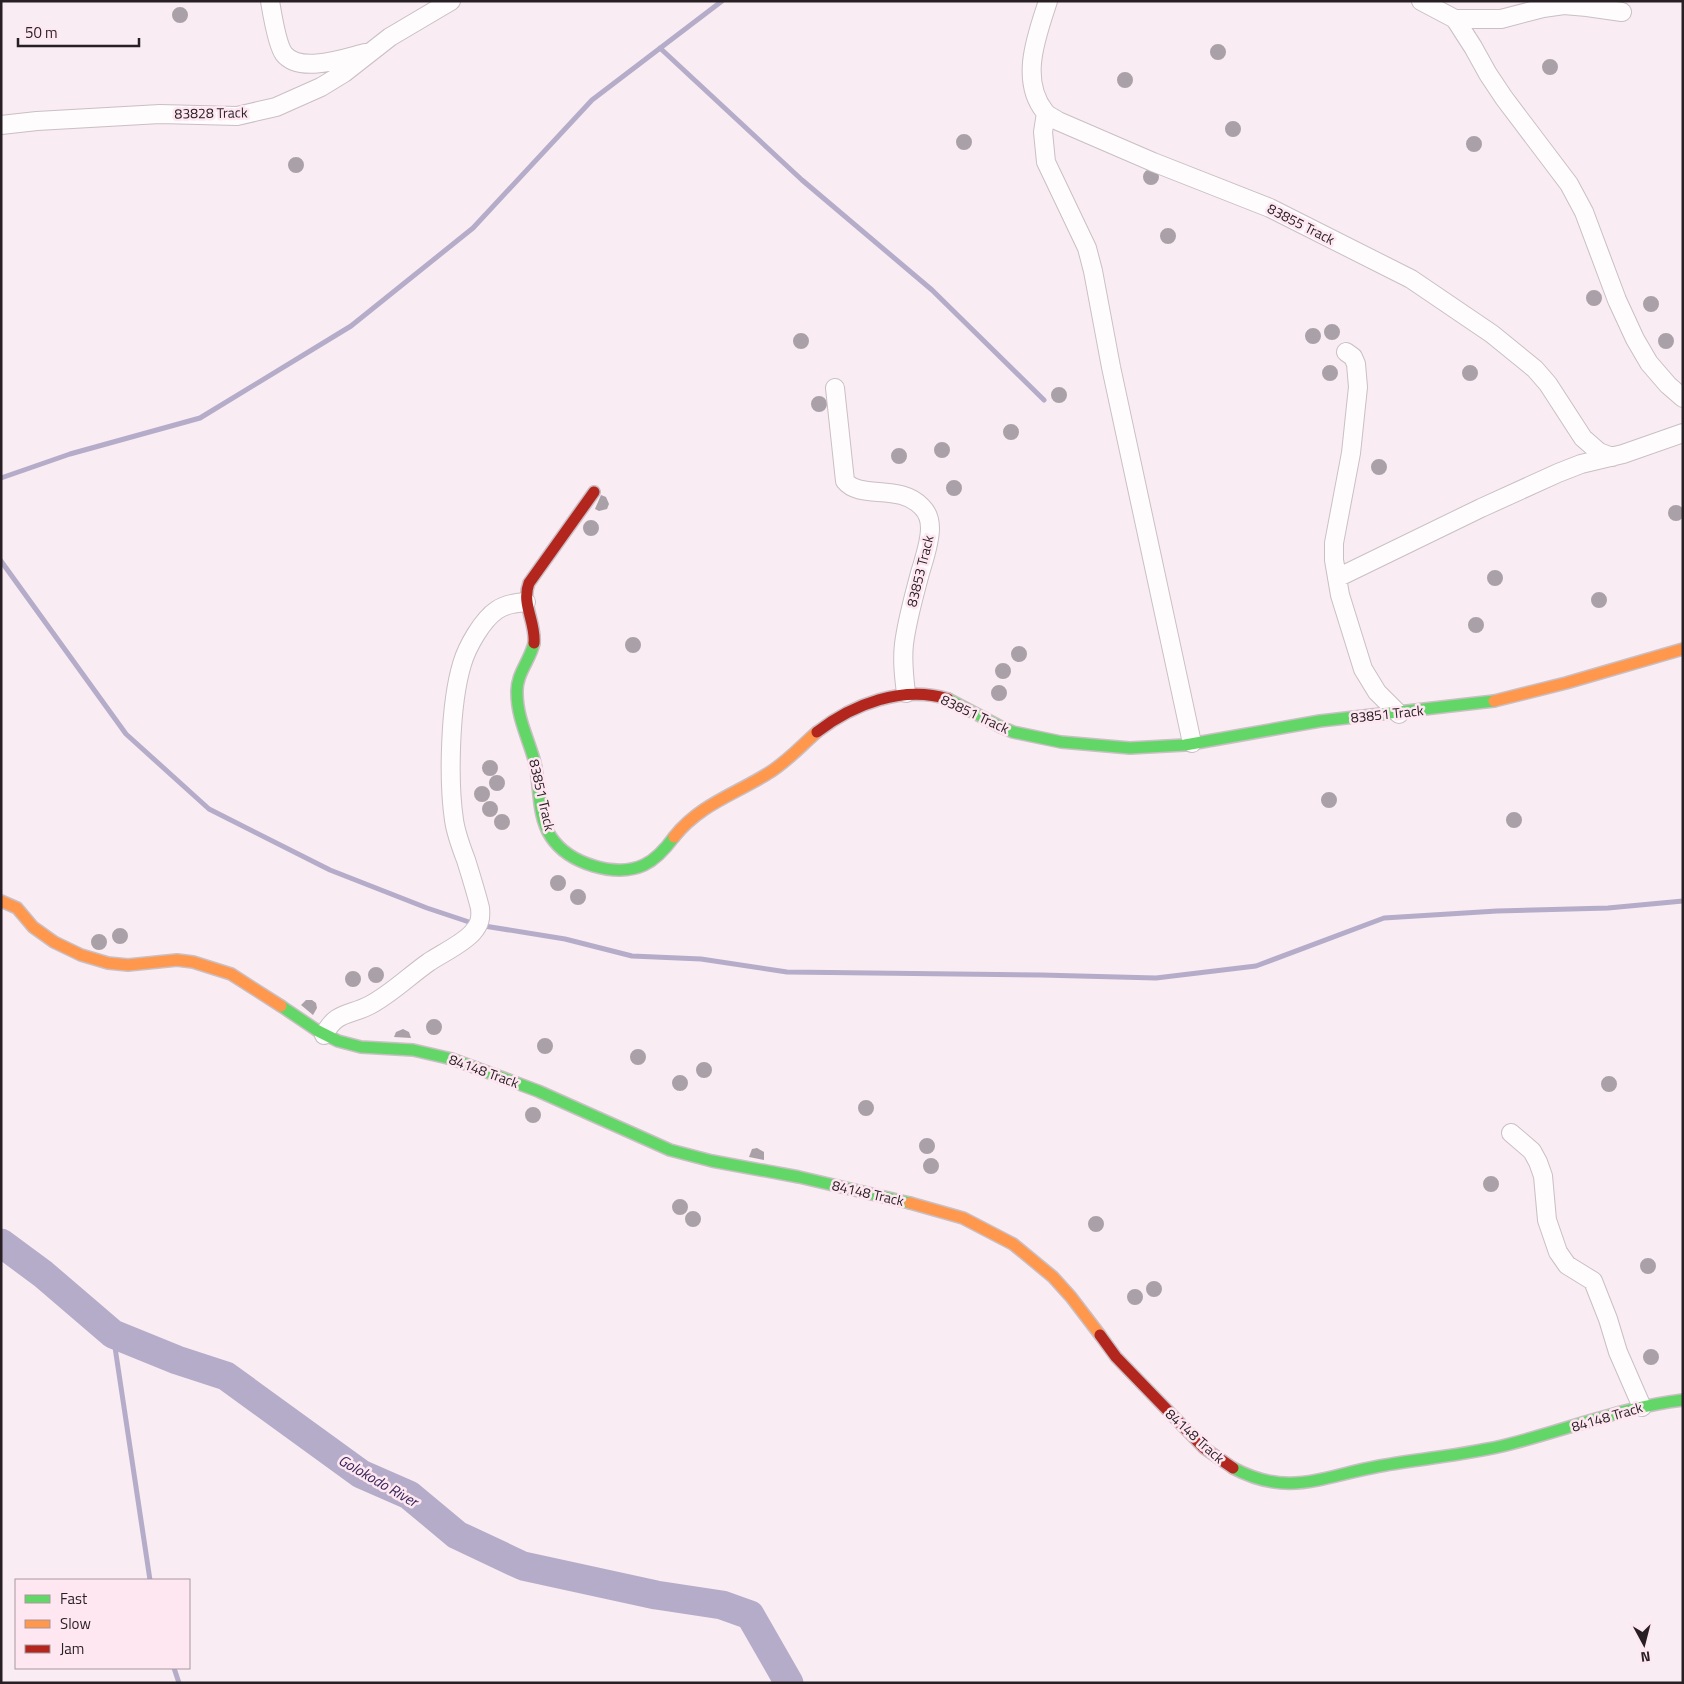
<svg xmlns="http://www.w3.org/2000/svg" width="1684" height="1684" font-family="'Titillium Web',sans-serif">
	<rect width="100%" height="100%" fill="#f9ecf2"/>
	<g fill="none" stroke-linecap="round" stroke-linejoin="round">
		<path stroke="#b5acca" stroke-width="5" d="M660,48L802,180L932,290L1044,400
			M1,478L70,454L200,418L351,326L473,228L592,100L722,1
			M1,561L126,734L209,809L330,870L427,908L478,925L565,939L632,956L701,959L787,972L1041,975L1156,978L1256,966L1384,918L1497,911L1608,908L1683,901
			M113,1334L150,1580
			M174,1668L179,1683"/>
		<path stroke="#b5acca" stroke-width="29" d="M1,1243L43,1274L113,1334L177,1360L226,1376L361,1474L409,1495L457,1535L523,1566L656,1595L722,1605L750,1615L789,1683"/>
	</g>
	<path fill="#a9a1a7" d="M172 15a8 8 0 1 1 16 0a8 8 0 1 1-16 0Z
		M1210 52a8 8 0 1 1 16 0a8 8 0 1 1-16 0Z
		M1542 67a8 8 0 1 1 16 0a8 8 0 1 1-16 0Z
		M1117 80a8 8 0 1 1 16 0a8 8 0 1 1-16 0Z
		M1225 129a8 8 0 1 1 16 0a8 8 0 1 1-16 0Z
		M956 142a8 8 0 1 1 16 0a8 8 0 1 1-16 0Z
		M1466 144a8 8 0 1 1 16 0a8 8 0 1 1-16 0Z
		M288 165a8 8 0 1 1 16 0a8 8 0 1 1-16 0Z
		M1143 177a8 8 0 1 1 16 0a8 8 0 1 1-16 0Z
		M1160 236a8 8 0 1 1 16 0a8 8 0 1 1-16 0Z
		M1586 298a8 8 0 1 1 16 0a8 8 0 1 1-16 0Z
		M1643 304a8 8 0 1 1 16 0a8 8 0 1 1-16 0Z
		M1324 332a8 8 0 1 1 16 0a8 8 0 1 1-16 0Z
		M1305 336a8 8 0 1 1 16 0a8 8 0 1 1-16 0Z
		M793 341a8 8 0 1 1 16 0a8 8 0 1 1-16 0Z
		M1658 341a8 8 0 1 1 16 0a8 8 0 1 1-16 0Z
		M1462 373a8 8 0 1 1 16 0a8 8 0 1 1-16 0Z
		M1322 373a8 8 0 1 1 16 0a8 8 0 1 1-16 0Z
		M1051 395a8 8 0 1 1 16 0a8 8 0 1 1-16 0Z
		M811 404a8 8 0 1 1 16 0a8 8 0 1 1-16 0Z
		M1003 432a8 8 0 1 1 16 0a8 8 0 1 1-16 0Z
		M934 450a8 8 0 1 1 16 0a8 8 0 1 1-16 0Z
		M891 456a8 8 0 1 1 16 0a8 8 0 1 1-16 0Z
		M1371 467a8 8 0 1 1 16 0a8 8 0 1 1-16 0Z
		M946 488a8 8 0 1 1 16 0a8 8 0 1 1-16 0Z
		M601,495L606,497L609,504L607,509L599,511L595,509Z
		M1668 513a8 8 0 1 1 16 0a8 8 0 1 1-16 0Z
		M583 528a8 8 0 1 1 16 0a8 8 0 1 1-16 0Z
		M1487 578a8 8 0 1 1 16 0a8 8 0 1 1-16 0Z
		M1591 600a8 8 0 1 1 16 0a8 8 0 1 1-16 0Z
		M1468 625a8 8 0 1 1 16 0a8 8 0 1 1-16 0Z
		M625 645a8 8 0 1 1 16 0a8 8 0 1 1-16 0Z
		M1011 654a8 8 0 1 1 16 0a8 8 0 1 1-16 0Z
		M995 671a8 8 0 1 1 16 0a8 8 0 1 1-16 0Z
		M991 693a8 8 0 1 1 16 0a8 8 0 1 1-16 0Z
		M482 768a8 8 0 1 1 16 0a8 8 0 1 1-16 0Z
		M489 783a8 8 0 1 1 16 0a8 8 0 1 1-16 0Z
		M474 794a8 8 0 1 1 16 0a8 8 0 1 1-16 0Z
		M1321 800a8 8 0 1 1 16 0a8 8 0 1 1-16 0Z
		M482 809a8 8 0 1 1 16 0a8 8 0 1 1-16 0Z
		M1506 820a8 8 0 1 1 16 0a8 8 0 1 1-16 0Z
		M494 822a8 8 0 1 1 16 0a8 8 0 1 1-16 0Z
		M550 883a8 8 0 1 1 16 0a8 8 0 1 1-16 0Z
		M570 897a8 8 0 1 1 16 0a8 8 0 1 1-16 0Z
		M112 936a8 8 0 1 1 16 0a8 8 0 1 1-16 0Z
		M91 942a8 8 0 1 1 16 0a8 8 0 1 1-16 0Z
		M368 975a8 8 0 1 1 16 0a8 8 0 1 1-16 0Z
		M345 979a8 8 0 1 1 16 0a8 8 0 1 1-16 0Z
		M306,1000H312L316,1003L317,1008L313,1015L301,1005Z
		M426 1027a8 8 0 1 1 16 0a8 8 0 1 1-16 0Z
		M403,1029L409,1032L411,1038L394,1037L396,1032Z
		M537 1046a8 8 0 1 1 16 0a8 8 0 1 1-16 0Z
		M630 1057a8 8 0 1 1 16 0a8 8 0 1 1-16 0Z
		M696 1070a8 8 0 1 1 16 0a8 8 0 1 1-16 0Z
		M672 1083a8 8 0 1 1 16 0a8 8 0 1 1-16 0Z
		M1601 1084a8 8 0 1 1 16 0a8 8 0 1 1-16 0Z
		M858 1108a8 8 0 1 1 16 0a8 8 0 1 1-16 0Z
		M525 1115a8 8 0 1 1 16 0a8 8 0 1 1-16 0Z
		M919 1146a8 8 0 1 1 16 0a8 8 0 1 1-16 0Z
		M757,1148L764,1152V1160L749,1157L752,1149Z
		M923 1166a8 8 0 1 1 16 0a8 8 0 1 1-16 0Z
		M1483 1184a8 8 0 1 1 16 0a8 8 0 1 1-16 0Z
		M672 1207a8 8 0 1 1 16 0a8 8 0 1 1-16 0Z
		M685 1219a8 8 0 1 1 16 0a8 8 0 1 1-16 0Z
		M1088 1224a8 8 0 1 1 16 0a8 8 0 1 1-16 0Z
		M1640 1266a8 8 0 1 1 16 0a8 8 0 1 1-16 0Z
		M1146 1289a8 8 0 1 1 16 0a8 8 0 1 1-16 0Z
		M1127 1297a8 8 0 1 1 16 0a8 8 0 1 1-16 0Z
		M1643 1357a8 8 0 1 1 16 0a8 8 0 1 1-16 0Z"/>
	<g fill="none" stroke-linecap="round" stroke-linejoin="round">
		<g stroke="#c9bfc4" stroke-width="20">
			<path id="street" d="M270,1C272,13 277,45 284,54C300,74 345,58 365,53
				M1048,1C1037,35 1019,80 1045,112C1048,116 1054,118 1058,121L1153,162L1270,208L1411,279L1492,334L1535,369L1548,384L1583,438L1599,452L1612,457
				M1421,1L1455,19L1473,47L1488,74L1504,98L1569,184L1584,212L1617,300L1635,339L1649,363L1668,385L1683,398
				M1455,19H1501L1543,8L1564,5L1587,7L1622,12
				M1046,113L1043,132L1046,162L1087,248L1093,271L1111,367L1192,743
				M1,125L37,121L160,114L237,116L276,107L321,87L344,73L390,37L451,1
				M1346,352L1353,357L1356,364L1358,387L1351,453L1334,543V560L1340,595L1363,669L1377,692L1399,714
				M835,388L845,481C860,500 900,483 922,507C928,513 930,520 930,528C930,543 924,559 920,573C914,596 907,620 904,644C902,661 904,677 906,693
				M1337,578L1481,508L1558,473L1581,464L1623,454L1683,433
				M324,1035C336,1011 349,1016 370,1005C391,994 409,976 429,962C441,954 464,943 473,932C480,924 481,918 480,908C476,892 471,876 466,860C461,847 456,834 454,820C448,779 450,704 462,664C467,647 482,620 497,610C506,604 516,603 526,602
				M1511,1133L1532,1151L1538,1162L1543,1176L1547,1220L1558,1252L1567,1265L1593,1281L1608,1319L1618,1352L1642,1407"/>
		</g>
		<g stroke="#c9bfc4" stroke-width="14">
			<path id="fast" d="M534,643C530,661 516,674 517,693C517,718 529,740 535,763C540,787 537,816 551,837C569,864 616,878 644,865C657,859 666,848 674,837
				M948,699L1001,727L1013,732L1061,742L1130,748L1185,745L1320,721L1494,701
				M281,1006L318,1031L338,1041L361,1047L413,1050L452,1059L538,1091L670,1150L712,1161L799,1177L910,1203
				M1233,1468C1289,1498 1323,1476 1380,1466C1423,1458 1468,1455 1510,1444C1568,1429 1624,1407 1683,1400"/>
		</g>
		<g stroke="#c9bfc4" stroke-width="14">
			<path id="slow" d="M1494,701L1566,683L1683,649
				M674,837C699,805 735,794 767,774C786,763 801,746 817,732
				M1,901L17,908L33,927L54,942L81,955L108,963L128,965L177,960L193,962L231,974L281,1006
				M910,1203L963,1218L1013,1244L1053,1277L1071,1297L1100,1335"/>
		</g>
		<g stroke="#c9bfc4" stroke-width="14">
			<path id="jam" d="M534,643C536,622 521,604 529,583L594,492
				M817,732C853,704 903,685 948,699
				M1100,1335L1116,1357L1204,1448L1233,1468"/>
		</g>
		<use href="#street" stroke="#fefcfd" stroke-width="18"/>
		<use href="#fast" stroke="#63d668" stroke-width="11"/>
		<use href="#slow" stroke="#ff974d" stroke-width="11"/>
		<use href="#jam" stroke="#b3261e" stroke-width="11"/>
	</g>
	<g text-anchor="middle" stroke-width="5" stroke-linejoin="round" paint-order="stroke">
		<g font-size="14" fill="#271f23" stroke="#fee7f1">
			<text transform="translate(211 113) rotate(-1)" y="5">83828 Track</text>
			<text transform="translate(1301 224) rotate(27)" y="5">83855 Track</text>
			<text transform="translate(920 571) rotate(-76)" y="5">83853 Track</text>
			<text transform="translate(975 714) rotate(25)" y="5">83851 Track</text>
			<text transform="translate(1387 714) rotate(-6)" y="5">83851 Track</text>
			<text transform="translate(542 795) rotate(77)" y="5">83851 Track</text>
			<text transform="translate(484 1071) rotate(20)" y="5">84148 Track</text>
			<text transform="translate(868 1193) rotate(13)" y="5">84148 Track</text>
			<text transform="translate(1607 1417) rotate(-16)" y="5">84148 Track</text>
			<text transform="translate(1195 1436) rotate(42)" y="5">84148 Track</text>
		</g>
		<g font-size="15" font-style="italic" fill="#34255a" stroke="#fee7f1">
			<text transform="translate(378 1481) rotate(30)" y="5">Golokodo River</text>
		</g>
	</g>
	<rect width="1684" height="1684" fill="none" stroke="#271f23" stroke-width="5"/>
	<rect x="15" y="1579" width="175" height="90" fill="#fee7f1" stroke="#a8979f"/>
	<rect x="25" y="1595" width="25" height="8" fill="#63d668" stroke="#a8979f"/>
	<text x="60" y="1604" font-size="15" fill="#271f23">Fast</text>
	<rect x="25" y="1620" width="25" height="8" fill="#ff974d" stroke="#a8979f"/>
	<text x="60" y="1629" font-size="15" fill="#271f23">Slow</text>
	<rect x="25" y="1645" width="25" height="8" fill="#b3261e" stroke="#a8979f"/>
	<text x="60" y="1654" font-size="15" fill="#271f23">Jam</text>
	<g transform="translate(1644 1644) rotate(173)" stroke="#fee7f1" stroke-width="4" paint-order="stroke">
	<path d="M0-4L9 19L0 12L-9 19Z" fill="#271f23"/>
	<text y="-8" font-size="14" font-weight="bold" text-anchor="middle" fill="#271f23">N</text>
	</g>
	<path d="M18 38v8h121v-8" fill="none" stroke="#271f23" stroke-width="2.5"/>
	<text x="25" y="38" font-size="15" fill="#271f23" stroke="#fee7f1" stroke-width="4" paint-order="stroke">50 m</text>
</svg>
